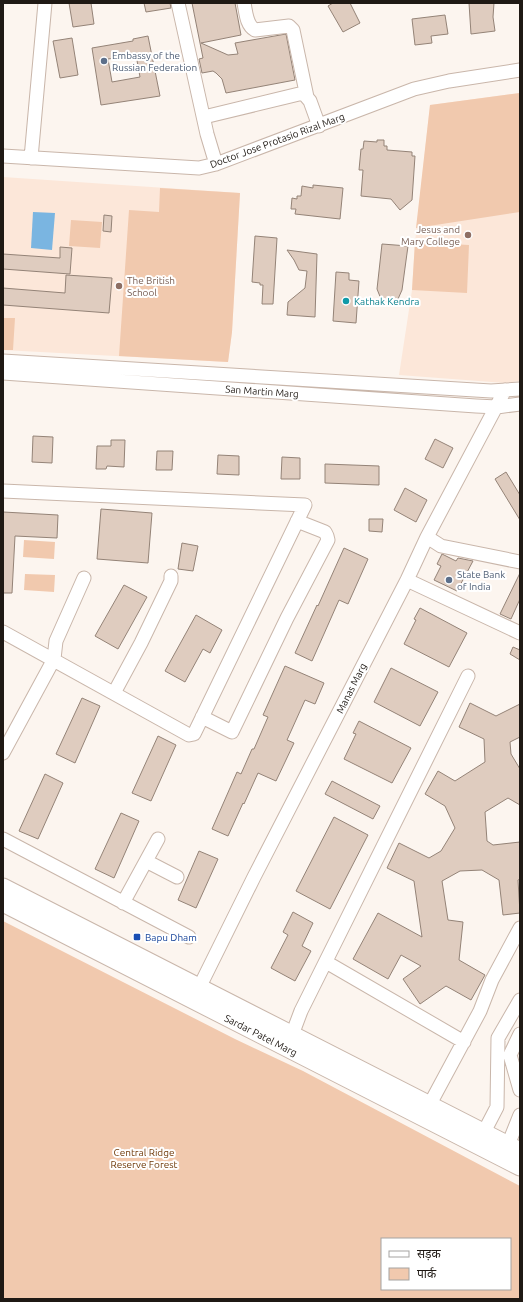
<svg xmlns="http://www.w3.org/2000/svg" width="523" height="1302" font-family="Ubuntu,'Noto Sans Devanagari',sans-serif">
	<rect width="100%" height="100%" fill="#fcf5ef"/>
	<path fill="#fce7d9" d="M520,93V381L505,383L399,375L412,290L415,242L430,105Z
		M3,177L240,193L232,332L228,362L3,350Z"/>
	<path fill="#f1c9ae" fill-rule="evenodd" d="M520,93V212L416,228L430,105Z
		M160,188L240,193L232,332L228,362L119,356L129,210L159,212Z
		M71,220L102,222L100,248L69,246Z
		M415,242L469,245L467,293L412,290Z
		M3,318H15L13,350H3Z
		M24,540L55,542L54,559L23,557Z
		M25,574L55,575L54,592L24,590Z
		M3,921L235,1039L303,1071L520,1186V1299H3ZM382,1239H510V1289H382Z"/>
	<path fill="#7ab5e1" d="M33,212L55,213L52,250L31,248Z"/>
	<path fill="#dfccbf" stroke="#948377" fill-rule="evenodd" d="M69,3H91L94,24L73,27Z
		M144,3H170L171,8L146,12Z
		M192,3H235L241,35L201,43L228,55L238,54L235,43L286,34L295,80L226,93L222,79L216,73L213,71L202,73L199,59L203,58Z
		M333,3H350L360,23L343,32L328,6Z
		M469,3H494L493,17L495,31L471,34Z
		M445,15L448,34L431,36L432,43L415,45L412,19Z
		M148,36L160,96L101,105L92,48L133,41V39ZM136,55L140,77L112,82L108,59Z
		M72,38L78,75L60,78L53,41Z
		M377,140H384V146H387V150L412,152V156H415L412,200L400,210L391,199L361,196L363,170H359L361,149H363L364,141L377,142Z
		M313,185L343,188L340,219L295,214L296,209H291L292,198L297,199V196H301L302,186L313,188Z
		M104,215L112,216L111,232L103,231Z
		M255,236L277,238L273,304H262L263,285H260V283L252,282Z
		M382,244L408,246L402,290L398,299L389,303L381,299L377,289Z
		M60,247L72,248L70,274L3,269V254L60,258Z
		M287,250L317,254L315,317L287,315L288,302L305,288L307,271L299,270L294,260Z
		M336,272L349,273V280L359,281L356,323L333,321Z
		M66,275L112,278L109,313L3,305V288L65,293Z
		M33,436L53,437L52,463L32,462Z
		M435,439L453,448L443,468L425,459Z
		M111,440H125L124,467L107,466L106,469H96L97,446H111Z
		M157,451H173L172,470H156Z
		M218,455L239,456V475L217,474Z
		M282,457L300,458V479H281Z
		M325,464L379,466V485L325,483Z
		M506,472L520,495V520L495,479Z
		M405,488L427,500L416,522L394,510Z
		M101,509L152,513L148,563L97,559Z
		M3,512L58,515L57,538L15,536L12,593H3Z
		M369,519H383L382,532L369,531Z
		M182,543L198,546L193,571L178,569Z
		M344,548L368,559L348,604L339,600L312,661L295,653L317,605L318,606Z
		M442,554L456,561L458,558L473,561L457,591L434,580L441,566L437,564Z
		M520,573V599L511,619L500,614Z
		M124,585L147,597L118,649L95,636Z
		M420,608L467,633L449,667L404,644L416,620L414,619Z
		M196,615L222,630L210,653L203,649L185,682L165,671Z
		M513,647L520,650V660L510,654Z
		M285,666L324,683L315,704L305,700L287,740L294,743L276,781L258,773L244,804L243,803L228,836L212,829L237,772L241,774L252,749H254L268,717L263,715Z
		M391,668L438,692L420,726L374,702Z
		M82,698L100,706L75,763L56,754Z
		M470,703L496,716L520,704V737L510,742L511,754L520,769V805L508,798L485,812L487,841L493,845L520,842V879L518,880L520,913L503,915L499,880L482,870L460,871L442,881L448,920L463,922L459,960L485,975L471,1000L446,986L420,1004L403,979L421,966L401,955L388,979L353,959L378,913L422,937L414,881L387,868L399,843L429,858L441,851L455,828L445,806L425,794L438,771L455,781L485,762L484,739L459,727Z
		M359,721L411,748L392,783L344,759L356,734L353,733Z
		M158,736L176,745L151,801L132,793Z
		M45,774L63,783L38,839L19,831Z
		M332,781L380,806L373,819L325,794Z
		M121,813L139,821L114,878L95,869Z
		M334,817L368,835L330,909L296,891Z
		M199,851L218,859L196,908L178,900Z
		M293,912L313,923L302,946L311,951L295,981L271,968L288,935L283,932Z"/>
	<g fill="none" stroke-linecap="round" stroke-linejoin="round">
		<g stroke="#c9b6aa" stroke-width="15">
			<path id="minor" d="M178,3L207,134L216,164
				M244,3C246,12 246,25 255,30L289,26L293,30L307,97
				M204,117L299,94H304L310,101L319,126
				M3,156L199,168L216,164L414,89L449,81L520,70
				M31,158L45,3
				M3,361L491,391L520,389
				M3,373L476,406L497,407L520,404
				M3,491L305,505L194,734L189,735L3,632
				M427,537L441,546L520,562
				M407,580L520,633
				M114,693L141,643L171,581V576
				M202,717L232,732L287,618L328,540L327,536L325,532L297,521
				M3,753L54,659L56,641L84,578
				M3,839L189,937
				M146,861L177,877
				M123,903L158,839
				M326,962L464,1042
				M200,986L254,877L407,580L427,537L505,390
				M520,1034L510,1055L520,1090
				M292,1035L301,1011L468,676
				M430,1104L480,1011L492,980L520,928
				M484,1132L497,1107L498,1038L520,1000
				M508,1145L520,1115"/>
		</g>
		<g stroke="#c9b6aa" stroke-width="19">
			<path id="major" d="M3,887L520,1151
				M3,903L520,1167"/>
		</g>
		<use href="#minor" stroke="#fff" stroke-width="13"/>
		<use href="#major" stroke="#fff" stroke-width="17"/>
	</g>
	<g fill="#5c6f8a" stroke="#fff" stroke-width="1.5">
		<circle cx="104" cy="61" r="4"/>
		<circle cx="449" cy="580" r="4"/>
	</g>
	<g fill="#8d6e63" stroke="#fff" stroke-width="1.5">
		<circle cx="468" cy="235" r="4"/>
		<circle cx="119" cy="286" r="4"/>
	</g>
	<circle fill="#0f9aa8" stroke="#fff" stroke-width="1.5" cx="346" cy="301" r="4"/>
	<rect fill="#1a4fb4" stroke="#fff" stroke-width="1.5" x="133" y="933" width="8" height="8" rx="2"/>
	<g text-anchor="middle" stroke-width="4" stroke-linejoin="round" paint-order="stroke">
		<g font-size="10" fill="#4e5e75" stroke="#fff" text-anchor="start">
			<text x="112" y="59">Embassy of the<tspan x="112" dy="12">Russian Federation</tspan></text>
			<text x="457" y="578">State Bank<tspan x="457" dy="12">of India</tspan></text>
		</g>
		<g font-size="10" fill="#1f1914" stroke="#fff">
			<text transform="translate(277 140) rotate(-20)" y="4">Doctor Jose Protasio Rizal Marg</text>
			<text transform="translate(262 391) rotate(4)" y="4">San Martin Marg</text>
			<text transform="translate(351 688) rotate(-63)" y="4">Manas Marg</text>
			<text transform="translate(261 1035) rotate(27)" y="4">Sardar Patel Marg</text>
		</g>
		<g font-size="10" fill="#785e54" stroke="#fff" text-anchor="end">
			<text x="460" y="233">Jesus and<tspan x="460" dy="12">Mary College</tspan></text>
			<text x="127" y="284" text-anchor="start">The British<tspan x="127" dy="12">School</tspan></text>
		</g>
		<g font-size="10" fill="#0d838f" stroke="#fff" text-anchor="start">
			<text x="354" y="305">Kathak Kendra</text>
		</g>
		<g font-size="10" fill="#164399" stroke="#fff" text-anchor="start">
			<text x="145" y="941">Bapu Dham</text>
		</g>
		<g font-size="10" fill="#6e3807" stroke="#fff">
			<text x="144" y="1156">Central Ridge<tspan x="144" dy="12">Reserve Forest</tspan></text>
		</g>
	</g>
	<rect width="523" height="1302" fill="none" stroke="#1f1914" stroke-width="8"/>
	<rect x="381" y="1238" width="130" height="52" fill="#ffffff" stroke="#a5a3a1"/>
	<rect x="389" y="1251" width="20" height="6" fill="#ffffff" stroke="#a5a3a1"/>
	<text x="417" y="1258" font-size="12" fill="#1f1914">सड़क</text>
	<rect x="389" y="1268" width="20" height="12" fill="#f1c9ae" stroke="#a5a3a1"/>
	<text x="417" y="1278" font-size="12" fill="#1f1914">पार्क</text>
</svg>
